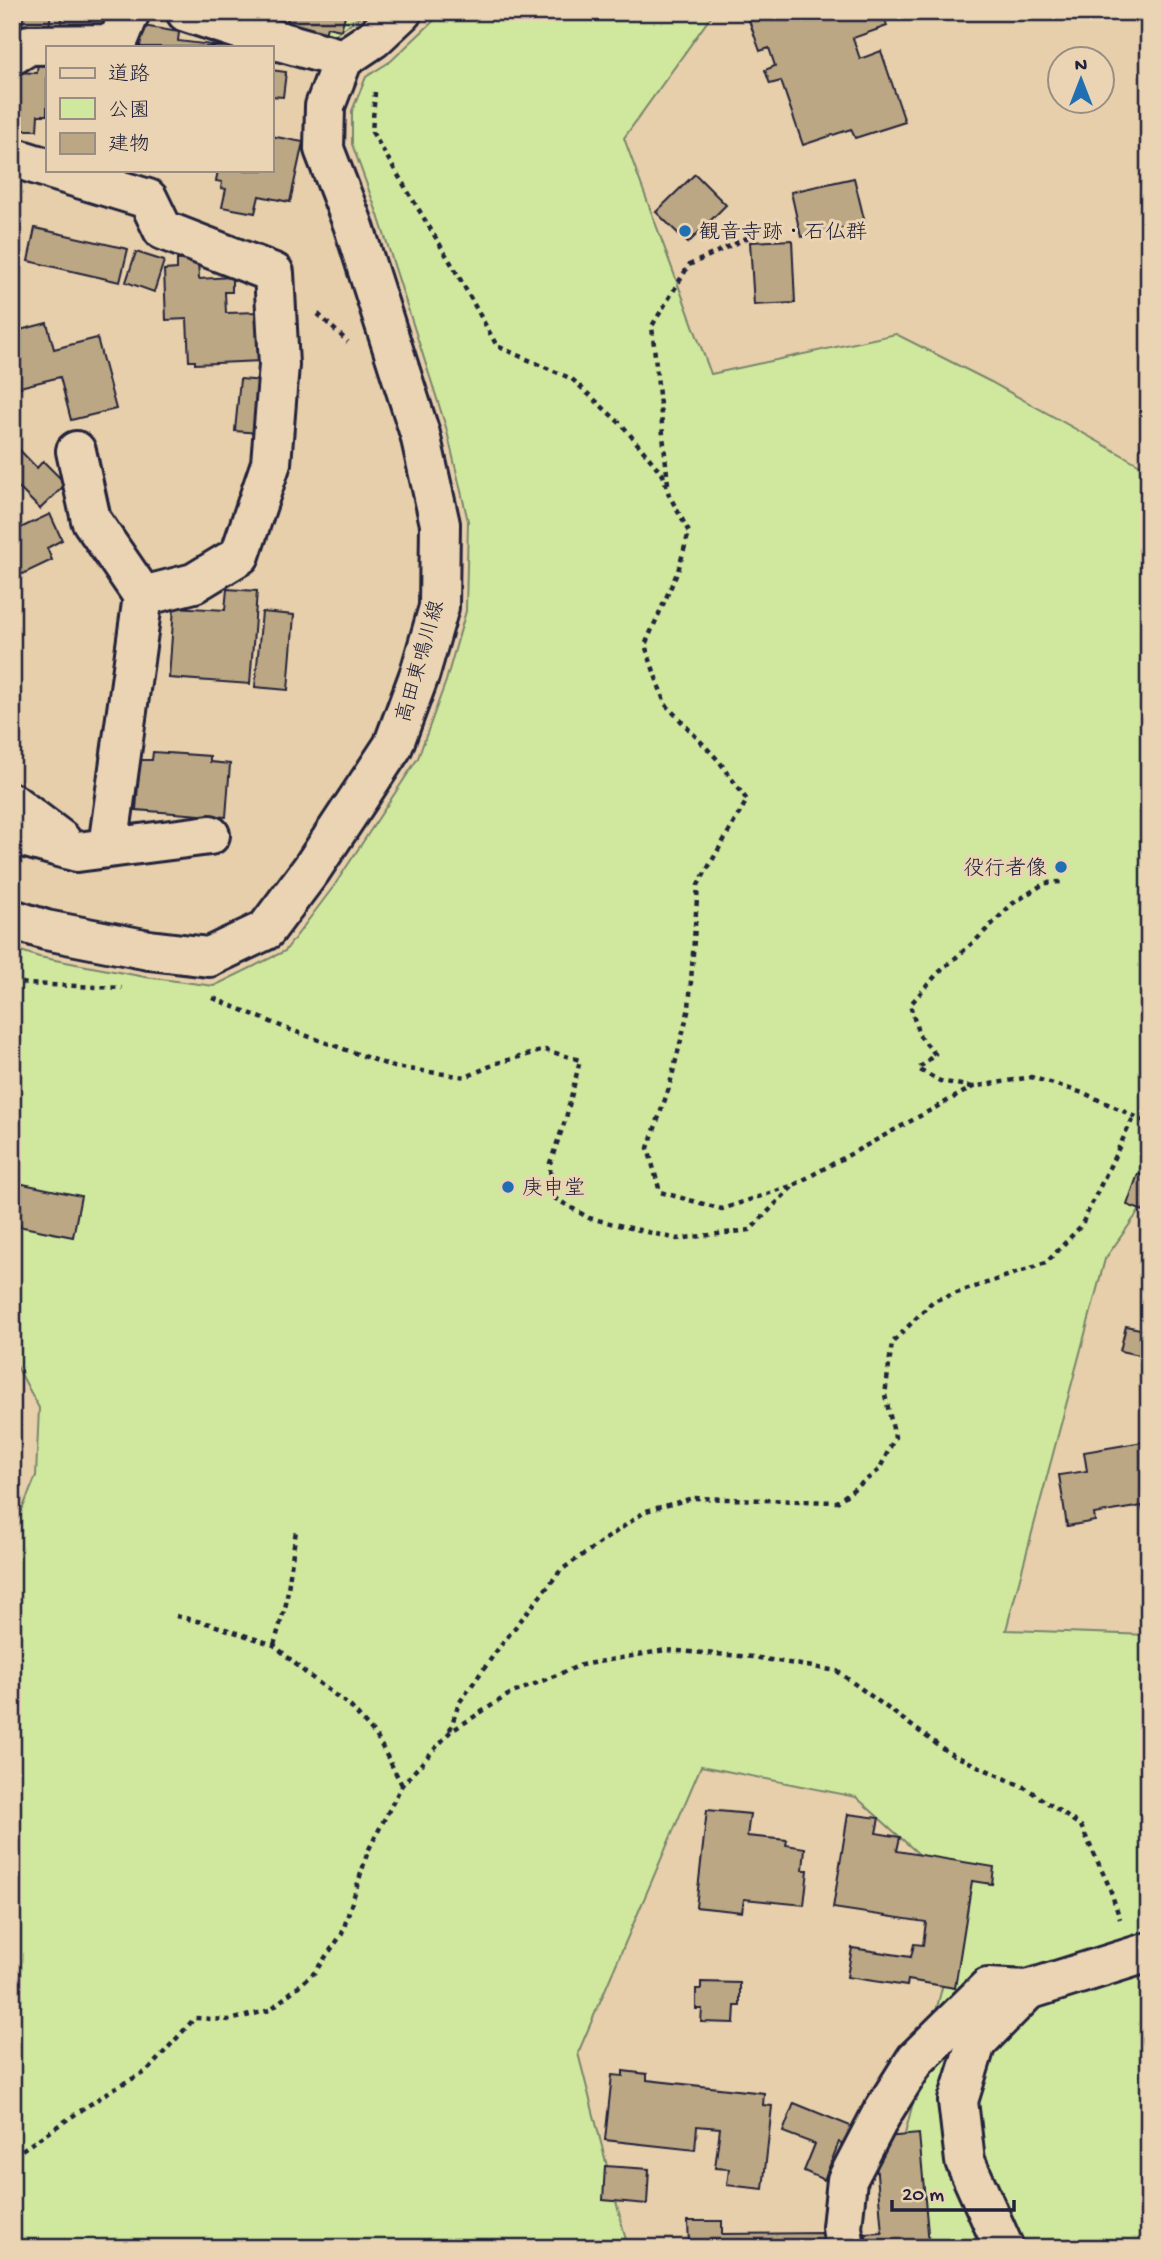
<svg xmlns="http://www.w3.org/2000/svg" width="1161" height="2260" font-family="'Gochi Hand','Klee One',sans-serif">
	<rect width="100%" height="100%" fill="#e6cfaa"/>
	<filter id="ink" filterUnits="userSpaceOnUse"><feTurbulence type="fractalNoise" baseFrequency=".0143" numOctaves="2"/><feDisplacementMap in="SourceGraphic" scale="14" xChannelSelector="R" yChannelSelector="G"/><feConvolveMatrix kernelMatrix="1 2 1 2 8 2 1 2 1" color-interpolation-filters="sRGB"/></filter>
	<g filter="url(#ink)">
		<path fill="#d0e89d" stroke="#79856c" stroke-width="2" d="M290,12H367L323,43Z
			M443,12H714L624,138L711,374L896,334L991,382L1149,470V1197L1105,1259L1006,1630L1149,1635V2248H922L905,2134L947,1968L934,1868L856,1797L701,1766L578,2053L628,2248H12V1534L36,1476L39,1408L12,1357V948L39,957L145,977L214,986L285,951L334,886L418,758L446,681L466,611L468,521L446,427L378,215L352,144V111L366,77L391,61Z"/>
		<path fill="#bca784" stroke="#22223b" stroke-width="2" d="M24,12H51L48,36L21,34Z
			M63,12H105L101,30L61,24Z
			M281,12H346L341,30L327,27L325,34L286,24L288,18L280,16Z
			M746,12H883L887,26L853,38L860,59L881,51L905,122L855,138L851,129L803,145L781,81L770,84L765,70L775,66L769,48L760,51Z
			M143,26L179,32L178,41L228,47H140Z
			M38,60H47V115H38L37,130H12V72L37,73Z
			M271,70L286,72L283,97L271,96Z
			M271,136L303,142L290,202L259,196L255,213L222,207L226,189L221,188L222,182L216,181L218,170H271Z
			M695,174L726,205L688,243L656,212Z
			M854,178L865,223L801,237L791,192Z
			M35,228L128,249L120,282L28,261Z
			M792,240L795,303L754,305L750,242Z
			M136,252L164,261L154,292L126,282Z
			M198,259L199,279L232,277V292H225L226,313L259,312L261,361L195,364V361H189L187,319L166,320L164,270L177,269V260Z
			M47,323L54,349L97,338L116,409L71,420L60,377L12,389V332Z
			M240,379L264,381L259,433L235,431Z
			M12,442L37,468L43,461L66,484L40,509L12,481Z
			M50,514L62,540L47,548L52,560L12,579V532Z
			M227,589L257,591L250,684L169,678L174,607L225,610Z
			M262,612L294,615L288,690L255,687Z
			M153,752L210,756V762L230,764L226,817L136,810L140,760H152Z
			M12,1170L21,1171L18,1183L81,1196L73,1237L13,1225L17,1207L12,1206Z
			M1138,1174L1149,1178V1213L1127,1205Z
			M1126,1326L1149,1331V1357L1120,1351Z
			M1149,1441V1509L1143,1510L1142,1506L1094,1514L1095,1521L1067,1526L1059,1475L1087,1471L1084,1452Z
			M707,1810L750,1814L747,1836L787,1840L786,1845L805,1848L803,1870H808L804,1905L744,1899L742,1912L696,1907Z
			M848,1814L879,1818L876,1833L900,1837L897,1851L994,1867L992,1884L972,1881L955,1988L908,1980L907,1986L847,1977L852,1948L911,1957L914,1944L923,1945L926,1922L833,1908Z
			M701,1982L740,1983V2006H735L734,2023L701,2022L702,2009H696V1989H701Z
			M623,2071L647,2074V2080L764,2093L763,2105L772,2106L763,2189L727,2185L729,2169L715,2168L720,2128L697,2126L695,2150L605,2140L612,2075L623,2076Z
			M794,2103L853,2127L847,2145L839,2142L824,2180L804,2171L815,2144L783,2132Z
			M919,2134L929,2244L961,2241L962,2248H867L866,2234L882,2233L874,2138Z
			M605,2166L649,2169L647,2204L603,2200Z
			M688,2221H722V2234L823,2233L824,2248H680V2246H689Z"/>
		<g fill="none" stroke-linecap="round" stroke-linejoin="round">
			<g stroke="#22223b" stroke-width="44">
				<path id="minor" d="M186,12L247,32L343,59
					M12,55L29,45L117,44L130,12
					M12,157L47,168
					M52,170L148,199L163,230L274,273L279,365L271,463L240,555L194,583L143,596L108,847
					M76,451L91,520L143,596
					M12,803L61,840
					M12,834L77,852L210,835
					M845,2248L842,2227L847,2180L882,2113L916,2059L988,1988L1028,1990"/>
			</g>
			<g stroke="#22223b" stroke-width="44">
				<path id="major" d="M12,919L46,930L149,950L209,957L266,930L311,870L393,746L420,673L439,607L440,524L420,434L353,224L324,149L325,106L343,59L373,39L402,12
					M1004,2248L965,2161L958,2101L976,2043L1028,1990L1149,1952"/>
			</g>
			<path stroke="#22223b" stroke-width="4.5" stroke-dasharray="5 5" stroke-linecap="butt" d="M375,92L372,132L454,268L497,346L572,379L623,426L663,475L669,495L689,532L678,571L645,645L665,704L719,761L747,800L698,885L689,1008L669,1088L648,1148L660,1192L722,1209L794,1185L973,1087L1031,1077L1086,1094L1149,1123
				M318,314L348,342
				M668,484L652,326L689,265L762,231
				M12,980L27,984L122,988
				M213,998L288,1029L394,1067L466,1077L497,1063L545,1050L580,1060L566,1118L550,1163L551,1196L589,1218L677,1239L750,1230L793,1186
				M972,1087L940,1081L918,1069L935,1054L919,1035L910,1005L937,974L976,940L1012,904L1045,883L1061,882
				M176,1616L210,1624L274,1645L307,1674L351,1707L377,1737L402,1785
				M274,1645L286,1604L296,1530
				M450,1730L459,1703L501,1645L561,1570L646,1511L693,1498L837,1502L879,1470L895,1437L885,1395L892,1343L933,1301L1046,1263L1081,1226L1134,1116
				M12,2150H22L113,2089L147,2071L195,2018L230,2020L270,2010L314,1973L342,1934L368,1851L402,1785L450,1732L508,1695L581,1665L666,1650L753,1657L837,1671L949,1753L1026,1788L1081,1826L1109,1886L1120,1919"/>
			<use href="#minor" stroke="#ead4b3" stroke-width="38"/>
			<use href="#major" stroke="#ead4b3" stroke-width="38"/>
		</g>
	</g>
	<g fill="#1f6fb2" stroke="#ead4b3" stroke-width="2.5">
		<circle cx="685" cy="231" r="7"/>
		<circle cx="1061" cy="867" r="7"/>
		<circle cx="508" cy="1187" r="7"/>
	</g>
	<g text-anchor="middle" stroke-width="6" stroke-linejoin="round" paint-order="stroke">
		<g font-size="21" fill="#22223b" stroke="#ead4b3" text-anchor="start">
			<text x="699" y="238">観音寺跡・石仏群</text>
			<text x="1047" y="874" text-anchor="end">役行者像</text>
			<text x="522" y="1194">庚申堂</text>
		</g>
		<g font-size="21" fill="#22223b" stroke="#ead4b3">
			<text transform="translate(419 661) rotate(-74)" y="7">高田東鳴川線</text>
		</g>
	</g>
	<rect width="1161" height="2260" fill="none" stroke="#ead4b3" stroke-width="42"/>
	<rect x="21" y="21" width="1119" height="2218" fill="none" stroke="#22223b" stroke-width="2.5" filter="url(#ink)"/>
	<rect x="46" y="46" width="228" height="126" fill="#ead4b3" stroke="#9a8d83" stroke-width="2"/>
	<rect x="60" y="68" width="35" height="10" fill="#ead4b3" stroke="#9a8d83" stroke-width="2"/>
	<text x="108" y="80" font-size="21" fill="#22223b">道路</text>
	<rect x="60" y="98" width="35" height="21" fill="#d0e89d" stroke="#9a8d83" stroke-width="2"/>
	<text x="108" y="116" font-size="21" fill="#22223b">公園</text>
	<rect x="60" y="133" width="35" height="21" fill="#bca784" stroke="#9a8d83" stroke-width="2"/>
	<text x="108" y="150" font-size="21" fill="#22223b">建物</text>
	<g transform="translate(1081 80)"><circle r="33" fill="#ead4b3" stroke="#9a8d83" stroke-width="2"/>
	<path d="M0-5L12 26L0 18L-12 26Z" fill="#1f6fb2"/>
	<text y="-10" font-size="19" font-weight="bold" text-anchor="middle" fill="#22223b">N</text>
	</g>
	<path d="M892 2200v10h122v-10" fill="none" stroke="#22223b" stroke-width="3.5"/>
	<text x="902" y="2200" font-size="21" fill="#22223b" stroke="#ead4b3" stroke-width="5" paint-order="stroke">20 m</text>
</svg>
